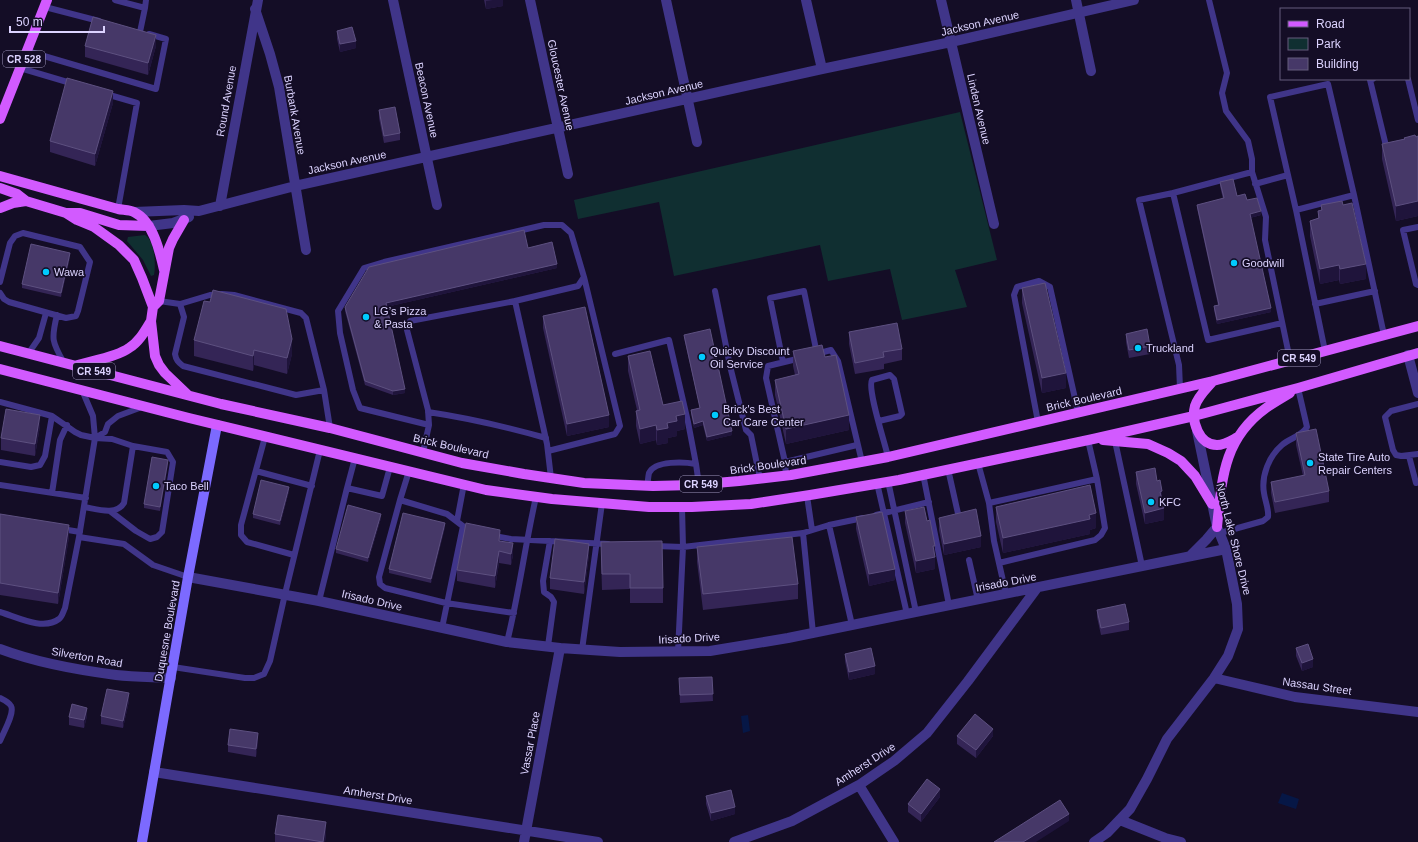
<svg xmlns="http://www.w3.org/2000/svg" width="1418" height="842" font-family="Helvetica,sans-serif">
	<rect width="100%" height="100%" fill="#140d26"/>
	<path fill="#102f31" d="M960,112L997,260L955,270L967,307L902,320L890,269L828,281L820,245L674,276L659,202L578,219L574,200Z
		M145,235C155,241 156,265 154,275L151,276L143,260L127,241L128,237Z"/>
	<path fill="#061746" d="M748,715L750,731L743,733L741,716Z
		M1282,793L1299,799L1296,809L1278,803Z"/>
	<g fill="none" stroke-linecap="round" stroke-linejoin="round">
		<path stroke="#403589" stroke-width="6" d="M115,0L145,8L146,0
			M1209,0L1227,73L1222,93L1226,111L1248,141L1252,159V172L1266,217L1265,240L1290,360
			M45,7L99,21
			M140,32L145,8
			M27,51L156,89L166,39L149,34
			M20,68L74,84
			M1373,79L1370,80L1387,150
			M1408,79L1418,120
			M106,94L137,103L118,209
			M1255,184L1288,175
			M1173,193L1252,172
			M1296,210L1270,97L1328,84L1354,195
			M1418,227L1403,230L1416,284L1418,285
			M0,282L10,243L15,236L23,233L80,247L90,262L78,311L76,316L66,318L9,302L4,299L0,293
			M715,291L730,366L746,430L751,435L760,479
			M159,301L180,304L210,295L222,294L234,295L301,313L306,318L324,390L330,428
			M180,304L184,317L175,354C176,360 178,362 183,366L296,395L324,390
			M1315,304L1375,291
			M57,315C51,339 52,342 64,363
			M1325,351L1296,210L1354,195L1384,335
			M28,354L39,338L46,313
			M615,354L669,340L688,422L696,464
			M816,354L831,350L838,361L862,462
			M783,362L770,298L804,291L817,354
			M1180,388L1179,365L1139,200L1173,193L1208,340L1282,323
			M82,390L93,416L95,438L79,537L124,544L153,565L188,577
			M0,402L52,416L75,432L81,435L95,438L112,439L133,446L167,452L173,462L162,532L157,537L150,539L136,531L110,511
			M1418,404L1391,411L1385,417L1393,450L1396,455L1401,456L1418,454
			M428,412C468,418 507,427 546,438
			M879,421L900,416L902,414L894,379L890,375L872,380C867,389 885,443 888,457
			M1038,422L1014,295L1017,287L1039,281L1050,287L1078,412
			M429,425L360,408L353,390L340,333L338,311L364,268L384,262L544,225H562L571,233L584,277L578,286L515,301
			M265,437L241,525V535L247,542L294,555
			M95,438L105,432L108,424L118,416L142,407
			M1115,441L1142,566
			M548,451L615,434L620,426L584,277
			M423,452L429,425L428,410L407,330L410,321L515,301L547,444L551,478
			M1409,456L1416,483
			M355,458L347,488L382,496L390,467
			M0,462L31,467L40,465L45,456L52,416
			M785,462L857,445
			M978,463L989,503L994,541L1006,594
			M948,469L959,518
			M256,471L312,486
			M409,471L400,500L447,514L468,530L471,531
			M923,474L949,605
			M786,476L785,462L766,378L768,366L801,358
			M888,481L916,612
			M877,483L907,614
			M0,485L86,498
			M647,486C648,482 648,477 649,473C655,460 685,462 696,464L699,485
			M52,493L60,440L67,425
			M807,496L812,530
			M400,500L379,577L380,584L385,588L446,603L514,613
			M989,503L1097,479L1088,440
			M84,507C97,509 116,516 124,503L133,446
			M876,515L929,502
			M457,521L464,484
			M62,529L80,532
			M803,533L813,633
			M1220,533L1263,521L1268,517C1269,509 1265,501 1264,493C1261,476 1269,456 1282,445C1290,438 1302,436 1307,427L1298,388
			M494,536L511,539L608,544
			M655,546L683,547L803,533L829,525
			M969,560L978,600
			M999,563L1095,540L1101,535L1105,528L1097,479
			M319,601L347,488
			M0,612C17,617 43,631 59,619C62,617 63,612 65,608L79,537
			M852,625L829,525L863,518
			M442,628L463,526
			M507,642C519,594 525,545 536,497
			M548,646L554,602L551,597L544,592L543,581L550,541
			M582,650L602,503
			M678,652L683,547L682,507
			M173,667L245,678H254L264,674L270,661L285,594L320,450
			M0,698C4,700 9,702 11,706C15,713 3,733 0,741"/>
		<path stroke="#403589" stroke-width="10" d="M393,0L437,205
			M530,0L568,174
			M666,0L697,142
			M806,0L822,69
			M941,0L994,224
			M1076,0L1091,71
			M255,9L270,54L279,87L306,250
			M220,206L258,0
			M134,212L184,210L199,211L295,186L822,69L951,42L1134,0
			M149,226L173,223L189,217
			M1408,355L1418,393
			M1190,556L1206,540L1217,527
			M188,577L319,601L507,642L560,648L620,652L710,651L788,638L1226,549
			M0,649C37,663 77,670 116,675C134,677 153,677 171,678
			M1214,678L1295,697L1418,712
			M154,772L598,842
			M859,785L894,842
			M1120,820L1165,838L1181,842
			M524,842L560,648
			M734,842L792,821L859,785L894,761L927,733L968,681L1037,588
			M1094,842L1107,833L1130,809L1147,779L1167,739L1214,678L1228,656L1238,629L1237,604L1226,549L1217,527L1197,431"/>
		<path stroke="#7c6aff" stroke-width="10" d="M142,842L188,577L217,425"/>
		<path stroke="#d25aff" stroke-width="10" d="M0,119L47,0
			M0,176L118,209C123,210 130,210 134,212C153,221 160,252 164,270
			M0,188L17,194L26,201L66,213H80L119,225L149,226
			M0,208L13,203L26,201
			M66,213L77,220L94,227L119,245L134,260L142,278L153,307L151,321L155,356L159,365L165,373L187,394
			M153,307L159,301L169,248L173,239L184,220
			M0,346L221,404L330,428L462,463L524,474L584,483L653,486L693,485L739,481L791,475L888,457L1213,381L1418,326
			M75,366C90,361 117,357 129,348C139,342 145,331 151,321
			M0,369L189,418L486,490L552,499L649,507H692L751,504L810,495L899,480L1093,439L1194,416L1298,388L1418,353
			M1213,381C1207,388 1198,396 1195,406C1191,421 1199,445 1217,445C1225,445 1232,440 1238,437
			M1103,440L1148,444L1168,453L1181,461L1195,476L1212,504
			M1217,527C1222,479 1223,439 1266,408C1273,403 1282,398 1290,393"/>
	</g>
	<path fill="#342556" d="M484,0H503V6L486,9Z
		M337,31L356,48L340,52L337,39Z
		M85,46H156L148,75L85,57Z
		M113,103L95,166L50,152V141Z
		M379,110L400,133V140L384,143L379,118Z
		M1418,136V216L1396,221L1382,159V144Z
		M1220,182L1237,196L1247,200L1261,215L1250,218L1271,312L1217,324L1214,310V306L1218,305L1197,208V205L1223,199L1220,186Z
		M1321,205H1343L1366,279L1340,284L1339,280L1320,284L1310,236V221L1318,218V211L1321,210Z
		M528,248L557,268L386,307L405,393L393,395L365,385L345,311V307Z
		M70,257L61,297L22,288V284Z
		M1022,288L1066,388L1042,393L1022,303Z
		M543,316L609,427L567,436L543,328Z
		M849,332L902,349V360L884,364V369L855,374L849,344Z
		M1126,334L1150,346V354L1129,358L1126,342Z
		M684,335L732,435L707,441L703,425L694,428L691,414V410L700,408L684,338Z
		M194,340L292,354L287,374L254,365L253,371L194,356Z
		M793,351L825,357L849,430L786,444L775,395V380L795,375L793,366Z
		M628,356L663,405L685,429L677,431V436L668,438V443L657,445L656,440L640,444L636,426V411L637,410L628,371Z
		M40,426L35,456L1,450V438Z
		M1296,433L1329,491V502L1275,513L1271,493V482L1303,476L1296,445Z
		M168,464L160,511L144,508V504Z
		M1136,472L1162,502L1164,520L1145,524L1136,484Z
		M289,491L280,525L253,518V514Z
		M996,507L1096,528L1090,530V534L1003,553L996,522Z
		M905,511L927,521L935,546V569L916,573L905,523Z
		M0,514L69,537L58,604L0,595Z
		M856,517L895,580L869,586L856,529Z
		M381,518L368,562L336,553V549Z
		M939,518L981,547L944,555L939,530Z
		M445,527L431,583L389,573V569Z
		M500,541L513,555L511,565L499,563L495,588L457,581V570Z
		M697,547L798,584V599L703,610L697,562Z
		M589,555L584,594L550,589V578Z
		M601,557L663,588V603H630V589L602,590Z
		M1097,610L1129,622V630L1101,635L1097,617Z
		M1296,648L1313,667L1302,671L1296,656Z
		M845,654L875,674L849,680L845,661Z
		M712,677L713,701L680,703L679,678Z
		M129,701L123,728L101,724V716Z
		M87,716L84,728L69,725V717Z
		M957,736H993L976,758L957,744Z
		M258,741L256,757L228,752V745Z
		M706,796L735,814L711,821L706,804Z
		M940,797L921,822L908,812V804Z
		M275,834H326L325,842H275Z"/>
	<path fill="#1f143b" d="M493,0H503V6L486,9V1Z
		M156,35V46L148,75V63Z
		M356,41V48L340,52V44Z
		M113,91V103L95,166V154Z
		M1418,201V216L1396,221V206Z
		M1261,211V215L1250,218V214Z
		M70,253V257L61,297V293Z
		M557,264V268L386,307V303Z
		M1366,264V279L1340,284V269Z
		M1339,265V280L1320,284V269Z
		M1271,308V312L1217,324V320Z
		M292,339V354L287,374V358Z
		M254,350V365L253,371V356Z
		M1066,373V388L1042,393V378Z
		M405,389V393L393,395V391Z
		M685,414V429L677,431V436L668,438V443L657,445V430L676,416Z
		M40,415V426L35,456V444Z
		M609,415V427L567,436V424Z
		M849,415V430L786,444V429Z
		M703,421V425L694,428V424Z
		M656,425V440L640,444V429Z
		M732,431V435L707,441V437Z
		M168,460V464L160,511V507Z
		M289,487V491L280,525V521Z
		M1162,491V503L1160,492Z
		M1164,508V520L1145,524V513Z
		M1096,513V528L1090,530V534L1003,553V538Z
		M381,514V518L368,562V558Z
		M445,523V527L431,583V579Z
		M69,525V537L58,604V593Z
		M500,530V541H499Z
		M981,536V547L944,555V544Z
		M513,543V555L511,565V554Z
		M589,544V555L584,594V582Z
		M933,546H935V569L916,573V561Z
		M499,551V563L495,588V576Z
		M895,569V580L869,586V574Z
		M1313,659V667L1302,671V663Z
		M875,666V674L849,680V672Z
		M129,693V701L123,728V721Z
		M87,708V716L84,728V720Z
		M993,729V736L976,758V750Z
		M258,733V741L256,757V749Z
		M940,789V797L921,822V814Z
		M735,807V814L711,821V813Z
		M1069,814V821L1036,842H1023Z
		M326,822V834L325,842H323Z"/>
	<path fill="#463868" stroke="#5d5080" d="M93,17L156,35L148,63L85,46Z
		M352,27L356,41L340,44L337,31Z
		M67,78L113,91L95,154L50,141Z
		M395,107L400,133L384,136L379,110Z
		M1415,135L1416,137L1418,136V201L1396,206L1382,144L1405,139L1404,138Z
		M1233,179L1237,196L1245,194L1247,200L1257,198L1261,211L1250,214L1271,308L1217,320L1214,306L1219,305L1197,205L1224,198L1220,182Z
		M1342,201L1343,205L1352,203L1366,264L1340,269L1339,265L1320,269L1310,221L1319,218L1318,211L1322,210L1321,205Z
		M524,230L528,248L552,242L557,264L386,303L405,389L393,391L365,381L345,307L369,267Z
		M31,244L70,253L61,293L22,284Z
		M1045,283L1066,373L1042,378L1022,288Z
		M213,290L286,309L292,339L287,358L254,350L253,356L194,340L204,301L210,302Z
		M585,307L609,415L567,424L543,316Z
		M897,323L902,349L883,352L884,357L855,363L849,332Z
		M710,329L732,431L707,437L703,421L694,424L691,410L700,408L684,335Z
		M1147,329L1150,346L1129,350L1126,334Z
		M822,345L825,357L836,355L849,415L786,429L775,380L799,374L793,351Z
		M650,351L663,405L682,401L685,414L676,416L677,421L667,423L668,428L657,430L656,425L640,429L636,411L640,410L628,356Z
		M6,409L40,415L35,444L1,438Z
		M1316,429L1329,491L1275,502L1271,482L1305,475L1296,433Z
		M152,457L168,460L160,507L144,504Z
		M1155,468L1157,481L1160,480L1162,491L1160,492L1164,508L1145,513L1136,472Z
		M261,480L289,487L280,521L253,514Z
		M1090,485L1096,513L1089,515L1090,519L1003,538L996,507Z
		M348,505L381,514L368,558L336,549Z
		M924,507L927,521L930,520L935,546H933L935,557L916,561L905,511Z
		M976,509L981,536L944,544L939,518Z
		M882,512L895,569L869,574L856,517Z
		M403,513L445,523L431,579L389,569Z
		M0,514L69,525L58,593L0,583Z
		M466,523L500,530L499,541L513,543L511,554L499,551L495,576L457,570Z
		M792,537L798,584L703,594L697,547Z
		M555,539L589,544L584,582L550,578Z
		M662,541L663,588H630V574H602L601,542Z
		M1125,604L1129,622L1101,628L1097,610Z
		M1308,644L1313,659L1302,663L1296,648Z
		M871,648L875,666L849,672L845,654Z
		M712,677L713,694L680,695L679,678Z
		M107,689L129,693L123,721L101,716Z
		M72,704L87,708L84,720L69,717Z
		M975,714L993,729L976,750L957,736Z
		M230,729L258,733L256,749L228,745Z
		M927,779L940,789L921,814L908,804Z
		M731,790L735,807L711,813L706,796Z
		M1060,800L1069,814L1023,842H994Z
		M278,815L326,822L323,842L275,834Z"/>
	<g fill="#00cbfe" stroke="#140d26" stroke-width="1.5">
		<circle cx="1234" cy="263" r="4"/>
		<circle cx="46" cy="272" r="4"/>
		<circle cx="366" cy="317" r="4"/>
		<circle cx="1138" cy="348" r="4"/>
		<circle cx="702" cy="357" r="4"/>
		<circle cx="715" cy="415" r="4"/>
		<circle cx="1310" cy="463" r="4"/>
		<circle cx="156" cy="486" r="4"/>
		<circle cx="1151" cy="502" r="4"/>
	</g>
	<g text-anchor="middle" stroke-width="3.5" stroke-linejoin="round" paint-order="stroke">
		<g fill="#140d26" stroke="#a098be" stroke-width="1">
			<rect x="3" y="51" width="42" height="16" rx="3"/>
			<rect x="1278" y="350" width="42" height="16" rx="3"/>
			<rect x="73" y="363" width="42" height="16" rx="3"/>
			<rect x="680" y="476" width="42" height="16" rx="3"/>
		</g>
		<g font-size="10" font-weight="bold" fill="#dcd3ff">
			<text x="24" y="63">CR 528</text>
			<text x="1299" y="362">CR 549</text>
			<text x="94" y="375">CR 549</text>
			<text x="701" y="488">CR 549</text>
		</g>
		<g font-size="11" fill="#dcd3ff" stroke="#140d26">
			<text transform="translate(980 23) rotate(-13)" y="4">Jackson Avenue</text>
			<text transform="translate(561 85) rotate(78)" y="4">Gloucester Avenue</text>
			<text transform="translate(664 92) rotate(-13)" y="4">Jackson Avenue</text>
			<text transform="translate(427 100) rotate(78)" y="4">Beacon Avenue</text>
			<text transform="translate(226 101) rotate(-80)" y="4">Round Avenue</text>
			<text transform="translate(979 109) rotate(77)" y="4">Linden Avenue</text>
			<text transform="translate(295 115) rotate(80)" y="4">Burbank Avenue</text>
			<text transform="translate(347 162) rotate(-12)" y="4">Jackson Avenue</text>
			<text transform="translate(1084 399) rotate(-13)" y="4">Brick Boulevard</text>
			<text transform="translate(451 446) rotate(13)" y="4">Brick Boulevard</text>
			<text transform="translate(768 465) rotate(-8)" y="4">Brick Boulevard</text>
			<text transform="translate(1234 539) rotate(76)" y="4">North Lake Shore Drive</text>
			<text transform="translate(1006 582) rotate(-11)" y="4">Irisado Drive</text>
			<text transform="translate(372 600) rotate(13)" y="4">Irisado Drive</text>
			<text transform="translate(167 631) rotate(-80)" y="4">Duquesne Boulevard</text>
			<text transform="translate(689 638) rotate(-3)" y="4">Irisado Drive</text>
			<text transform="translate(87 657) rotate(10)" y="4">Silverton Road</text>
			<text transform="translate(1317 686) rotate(8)" y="4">Nassau Street</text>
			<text transform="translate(530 743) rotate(-79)" y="4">Vassar Place</text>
			<text transform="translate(865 764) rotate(-33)" y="4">Amherst Drive</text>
			<text transform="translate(378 795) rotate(9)" y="4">Amherst Drive</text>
		</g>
		<g font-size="11" fill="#dcd3ff" stroke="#140d26" text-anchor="start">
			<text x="1242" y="267">Goodwill</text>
			<text x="54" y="276">Wawa</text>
			<text x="374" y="315">LG’s Pizza<tspan x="374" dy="13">&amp; Pasta</tspan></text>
			<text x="1146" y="352">Truckland</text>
			<text x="710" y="355">Quicky Discount<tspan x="710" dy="13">Oil Service</tspan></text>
			<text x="723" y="413">Brick's Best<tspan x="723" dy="13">Car Care Center</tspan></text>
			<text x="1318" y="461">State Tire Auto<tspan x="1318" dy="13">Repair Centers</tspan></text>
			<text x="164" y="490">Taco Bell</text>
			<text x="1159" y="506">KFC</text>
		</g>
	</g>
	<rect x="1280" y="8" width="130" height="72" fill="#140d26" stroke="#645c7d"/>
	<rect x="1288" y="21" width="20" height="6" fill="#d25aff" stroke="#645c7d"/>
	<text x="1316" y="28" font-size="12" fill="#dcd3ff">Road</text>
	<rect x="1288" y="38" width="20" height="12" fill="#102f31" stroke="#645c7d"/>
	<text x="1316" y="48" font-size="12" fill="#dcd3ff">Park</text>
	<rect x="1288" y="58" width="20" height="12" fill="#463868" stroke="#645c7d"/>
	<text x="1316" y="68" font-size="12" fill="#dcd3ff">Building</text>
	<path d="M10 26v6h94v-6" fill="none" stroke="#dcd3ff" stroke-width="2"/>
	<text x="16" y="26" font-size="12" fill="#dcd3ff" stroke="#140d26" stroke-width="3" paint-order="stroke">50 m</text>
</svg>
